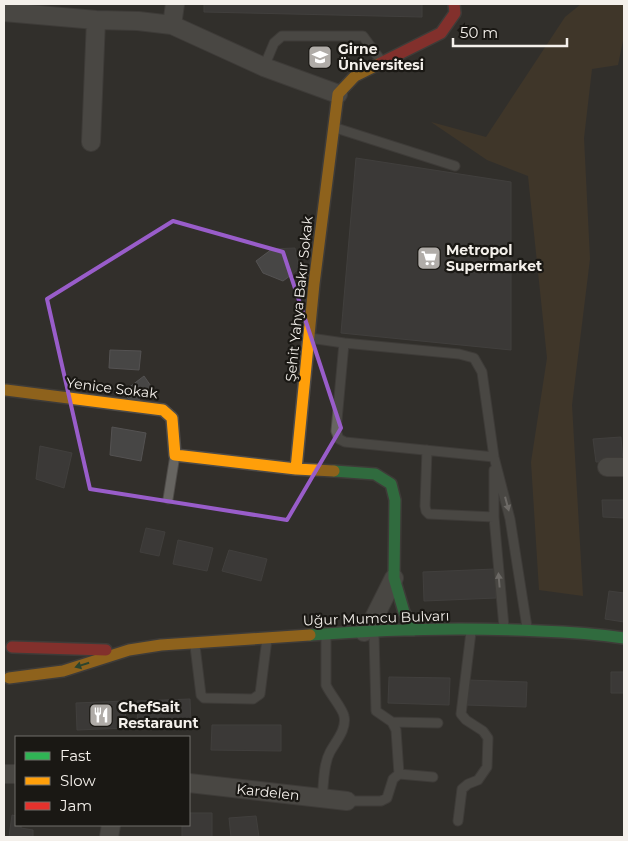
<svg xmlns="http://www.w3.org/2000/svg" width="628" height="841" font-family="Montserrat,sans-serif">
	<rect width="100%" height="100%" fill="#322f2b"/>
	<path fill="#503f27" d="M581,4H624V36L618,65L592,69L584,138L590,259L572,405L583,596L539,590L531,462L547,358L528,176L487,160L431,122L486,137L565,17Z"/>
	<path fill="#474645" stroke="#545252" d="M204,4H422V17L204,12Z
		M356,158L511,182V350L341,333Z
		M295,248L299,269L283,281L263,273L256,261L272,249Z
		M110,350L141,351L139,370L109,368Z
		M144,376L153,389L133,404L123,392Z
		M112,427L146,433L141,461L110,455Z
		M621,437L623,461L596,462L593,439Z
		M40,446L72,453L64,488L36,479Z
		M602,500H624V518L603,517Z
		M146,528L165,532L159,556L140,552Z
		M178,540L213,548L207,571L173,564Z
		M229,550L267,559L261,581L222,571Z
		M495,569L496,598L424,601L423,572Z
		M609,591L624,593V622L605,619Z
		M611,672H624V693H611Z
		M389,677L450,678L449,705L388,703Z
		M467,680L527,682L526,707L466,705Z
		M190,699L191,725L138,728L137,701Z
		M125,701L126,728L77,730L76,703Z
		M212,725H281V751L211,750Z
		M189,813H212V837H182V825H189Z
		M12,815L16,816V825H21V828L33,830V837H9Z
		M256,816L259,837H231L229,818Z"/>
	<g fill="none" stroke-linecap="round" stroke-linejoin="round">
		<g stroke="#4e4b48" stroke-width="11">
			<path id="lane" d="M264,67L274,43L282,36H363L382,62
				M336,128L455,166
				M310,338L344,343
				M427,450L425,506L426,511L429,514L494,517
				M494,457L345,442L339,439L336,431L344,343L459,354L474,358L482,372L494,457L510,519L527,627
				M494,470V517L504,627
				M168,499L175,455
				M374,635L376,711L392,722L396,730L399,774
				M195,646L201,695L204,698L253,699L260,694L267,639
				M392,722L438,723
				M322,798C324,783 323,765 330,752C336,741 347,729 344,716C343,709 330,694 326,685V636
				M347,801H381L387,798L393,779L399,774L433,777
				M458,821L462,789L468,784L478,780L487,767L488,738L483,731L466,720L461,714L471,632"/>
		</g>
		<g stroke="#4e4b48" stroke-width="20">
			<path id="street" d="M4,12L96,20L138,21L172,25L264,67L338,94
				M172,25L175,4
				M91,142L96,20
				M607,467H624
				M364,632L372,622L394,578
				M4,774H16
				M189,783L347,801
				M109,837L111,825"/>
		</g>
		<g stroke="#4e4b48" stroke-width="14">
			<path id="fast" d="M334,471L375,474L391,484L395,500L394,578L404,612L414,630
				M310,635C387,629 464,627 540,631C568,632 596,634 624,638"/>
		</g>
		<g stroke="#4e4b48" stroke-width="14">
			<path id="slow" d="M6,390L163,410L172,418L175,455L296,469L334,471
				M296,469L314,284L338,94L355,76L381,63
				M9,678L63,671L129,650L161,645L310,635"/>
		</g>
		<g stroke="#4e4b48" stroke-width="14">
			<path id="jam" d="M381,63L441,33L455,13L454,4
				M12,647L106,650"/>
		</g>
		<use href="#lane" stroke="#676561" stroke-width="9"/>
		<use href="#street" stroke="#676561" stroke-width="18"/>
		<use href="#fast" stroke="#30b455" stroke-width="11"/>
		<use href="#slow" stroke="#ff9f0a" stroke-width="11"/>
		<use href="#jam" stroke="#e5322d" stroke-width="11"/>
	</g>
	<defs><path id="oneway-solid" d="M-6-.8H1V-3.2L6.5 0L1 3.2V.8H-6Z" transform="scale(1.25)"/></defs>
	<g fill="#b5b1ad">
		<use href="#oneway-solid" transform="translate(507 504) rotate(75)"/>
		<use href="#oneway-solid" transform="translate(499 580) rotate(-95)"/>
	</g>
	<use fill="#245e31" href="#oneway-solid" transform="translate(82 665) rotate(162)"/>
	<path d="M0 0H628V841H0ZM173,221L283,252L341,428L287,520L90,489L47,299Z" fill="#322f2b" fill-opacity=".55" fill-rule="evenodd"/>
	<path fill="none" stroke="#995dca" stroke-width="4" stroke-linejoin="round" d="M173,221L283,252L341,428L287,520L90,489L47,299Z"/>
	<defs>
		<g id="university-square" transform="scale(1.25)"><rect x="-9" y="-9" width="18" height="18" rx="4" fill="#b0aca8" stroke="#1a1814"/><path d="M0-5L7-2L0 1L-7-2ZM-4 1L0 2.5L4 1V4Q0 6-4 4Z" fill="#fff"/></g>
		<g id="supermarket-square" transform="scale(1.25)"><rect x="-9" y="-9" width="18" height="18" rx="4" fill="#b0aca8" stroke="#1a1814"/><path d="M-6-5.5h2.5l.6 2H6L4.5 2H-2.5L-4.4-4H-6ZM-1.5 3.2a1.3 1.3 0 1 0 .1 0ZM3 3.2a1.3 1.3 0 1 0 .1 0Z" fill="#fff"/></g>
		<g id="restaurant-square" transform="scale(1.25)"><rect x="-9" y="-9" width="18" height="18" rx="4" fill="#b0aca8" stroke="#1a1814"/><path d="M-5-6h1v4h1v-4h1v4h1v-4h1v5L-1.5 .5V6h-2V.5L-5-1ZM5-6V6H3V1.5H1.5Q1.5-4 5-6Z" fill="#fff"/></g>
	</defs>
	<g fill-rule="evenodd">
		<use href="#university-square" x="320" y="57"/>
		<use href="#supermarket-square" x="429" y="258"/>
		<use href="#restaurant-square" x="101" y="715"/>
	</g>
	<g text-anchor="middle" stroke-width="4.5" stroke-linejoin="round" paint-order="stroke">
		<g font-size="14" font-weight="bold" fill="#f4f0eb" stroke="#1a1814" text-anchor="start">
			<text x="338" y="54">Girne<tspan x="338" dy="16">Üniversitesi</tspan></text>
			<text x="446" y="255">Metropol<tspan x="446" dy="16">Supermarket</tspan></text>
			<text x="118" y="712">ChefSait<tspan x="118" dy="16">Restaraunt</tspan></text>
		</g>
		<g font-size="14" fill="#f4f0eb" stroke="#1a1814">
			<text transform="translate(299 299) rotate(-84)" y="5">Şehit Yahya Bakır Sokak</text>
			<text transform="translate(112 388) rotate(7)" y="5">Yenice Sokak</text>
			<text transform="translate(376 618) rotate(-2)" y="5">Uğur Mumcu Bulvarı</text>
			<text transform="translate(268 792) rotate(6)" y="5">Kardelen</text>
		</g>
	</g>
	<rect width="628" height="841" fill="none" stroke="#f4f0eb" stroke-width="10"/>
	<rect x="15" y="736" width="175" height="90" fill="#1a1814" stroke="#716e6a"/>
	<rect x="25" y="752" width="25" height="8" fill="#30b455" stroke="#716e6a"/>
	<text x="60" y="761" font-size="15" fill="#f4f0eb">Fast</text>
	<rect x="25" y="777" width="25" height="8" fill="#ff9f0a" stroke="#716e6a"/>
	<text x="60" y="786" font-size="15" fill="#f4f0eb">Slow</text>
	<rect x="25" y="802" width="25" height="8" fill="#e5322d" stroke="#716e6a"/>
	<text x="60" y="811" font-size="15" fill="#f4f0eb">Jam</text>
	<path d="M453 38v8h114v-8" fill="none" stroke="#f4f0eb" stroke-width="2.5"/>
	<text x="460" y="38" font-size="15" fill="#f4f0eb" stroke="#1a1814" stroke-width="4" paint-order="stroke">50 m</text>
</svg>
